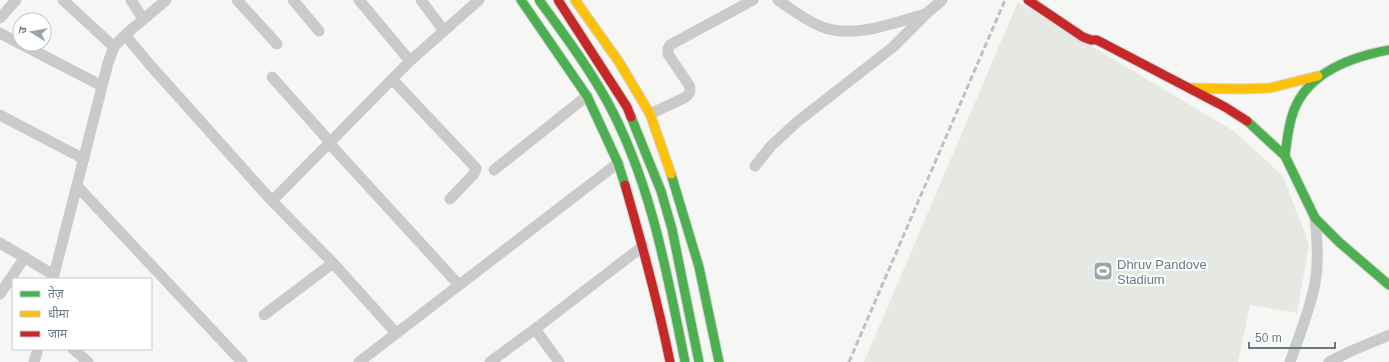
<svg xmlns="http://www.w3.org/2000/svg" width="1389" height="362" font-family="Helvetica,'Noto Sans Devanagari',sans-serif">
	<rect width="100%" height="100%" fill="#f6f6f5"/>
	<path fill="#e5e8e3" d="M1018,2L1235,132L1283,176L1309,244L1297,313L1250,305L1238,362H864Z"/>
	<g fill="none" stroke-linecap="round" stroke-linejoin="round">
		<g stroke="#d2d3d3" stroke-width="11">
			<path id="fast" d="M521,0L587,96L618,163L625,185
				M1247,121L1285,156L1315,218L1339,242L1389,285
				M1285,156C1287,141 1288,125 1294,110C1309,72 1351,57 1389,50
				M671,174L699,267L719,362"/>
		</g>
		<g stroke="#d2d3d3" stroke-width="11">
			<path id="slow" d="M575,0L619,62L650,114L671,174
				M1190,88L1240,89L1270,88L1318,76"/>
		</g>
		<g stroke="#d2d3d3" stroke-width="11">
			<path id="jam" d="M1028,0L1083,37L1091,40H1097L1225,107L1247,121
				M625,185C642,244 658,302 670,362"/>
		</g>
		<path stroke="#c9caca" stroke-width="11" d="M63,0L114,47
			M131,0L143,19
			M237,0L277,44
			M293,0L319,31
			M359,0L410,61
			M421,0L444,31
			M778,0C791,9 805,20 820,26C851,40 894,23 925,14
			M0,18L16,0
			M0,33L20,44
			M125,35L151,66L272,201L333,263L396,333
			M21,44L102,86
			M272,77L330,142L329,143L459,285
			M392,79L476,168L474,174L450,199
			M650,114L684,98C690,94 691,91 689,85L668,54V49L670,45L753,0
			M0,115L84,159
			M755,166L771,146L797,122L893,47L926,14L942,0
			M494,170L587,96
			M77,186L242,362
			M272,201L410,61L479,0
			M0,243L54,275
			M53,279L108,63L114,47L125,35L166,0
			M0,294L25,257
			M264,315L333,263
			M535,329L559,362
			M73,349L88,362
			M34,362L38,349
			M359,362L618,163
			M490,362L535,329L643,246
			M1290,362C1299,336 1310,310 1315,283C1319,261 1317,239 1315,218
			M1329,362L1349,352L1389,335"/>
		<use href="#fast" stroke="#4caf50" stroke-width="9"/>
		<use href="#slow" stroke="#ffc107" stroke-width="9"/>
		<use href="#jam" stroke="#c62828" stroke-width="9"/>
		<path stroke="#bfc0c2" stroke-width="3" stroke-dasharray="6 3" stroke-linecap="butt" d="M849,362L1005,0"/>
		<g stroke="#d2d3d3" stroke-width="11" stroke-linecap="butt">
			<path id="fast-bridge" d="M539,0C563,33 587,65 607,101C651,182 667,273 685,362
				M631,117L661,191L672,229L699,362"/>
		</g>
		<g stroke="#d2d3d3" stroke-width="11" stroke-linecap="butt">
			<path id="jam-bridge" d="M558,0L627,107L631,117"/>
		</g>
		<use href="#fast-bridge" stroke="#4caf50" stroke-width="9"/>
		<use href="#jam-bridge" stroke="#c62828" stroke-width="9"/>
	</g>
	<defs>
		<g id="stadium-square" transform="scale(1)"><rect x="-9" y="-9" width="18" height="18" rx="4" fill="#9aa5ac" stroke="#fff"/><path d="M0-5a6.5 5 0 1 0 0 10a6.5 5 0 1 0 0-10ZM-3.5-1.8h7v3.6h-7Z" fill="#fff"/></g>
	</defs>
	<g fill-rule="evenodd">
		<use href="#stadium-square" x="1103" y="271"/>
	</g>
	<g text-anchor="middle" stroke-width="4" stroke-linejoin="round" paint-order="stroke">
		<g font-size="13" fill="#687984" stroke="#fff" text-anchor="start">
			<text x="1117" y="269">Dhruv Pandove<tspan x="1117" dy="15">Stadium</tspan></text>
		</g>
	</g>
	<rect x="12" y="278" width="140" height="72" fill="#ffffff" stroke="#c3c9ce"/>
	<rect x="20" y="291" width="20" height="6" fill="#4caf50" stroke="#c3c9ce"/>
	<text x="48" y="298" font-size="12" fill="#687984">तेज़</text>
	<rect x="20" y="311" width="20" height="6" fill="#ffc107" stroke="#c3c9ce"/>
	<text x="48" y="318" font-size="12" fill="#687984">धीमा</text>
	<rect x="20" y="331" width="20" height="6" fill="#c62828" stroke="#c3c9ce"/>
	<text x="48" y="338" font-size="12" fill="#687984">जाम</text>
	<g transform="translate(32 32) rotate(281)"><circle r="19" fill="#ffffff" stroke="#c3c9ce"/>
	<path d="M0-3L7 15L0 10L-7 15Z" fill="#9aa5ac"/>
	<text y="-6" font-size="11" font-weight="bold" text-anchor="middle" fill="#687984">उ</text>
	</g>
	<path d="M1249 342v6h86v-6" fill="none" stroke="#687984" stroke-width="2"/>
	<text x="1255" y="342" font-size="12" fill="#687984" stroke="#ffffff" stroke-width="3" paint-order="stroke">50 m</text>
</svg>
